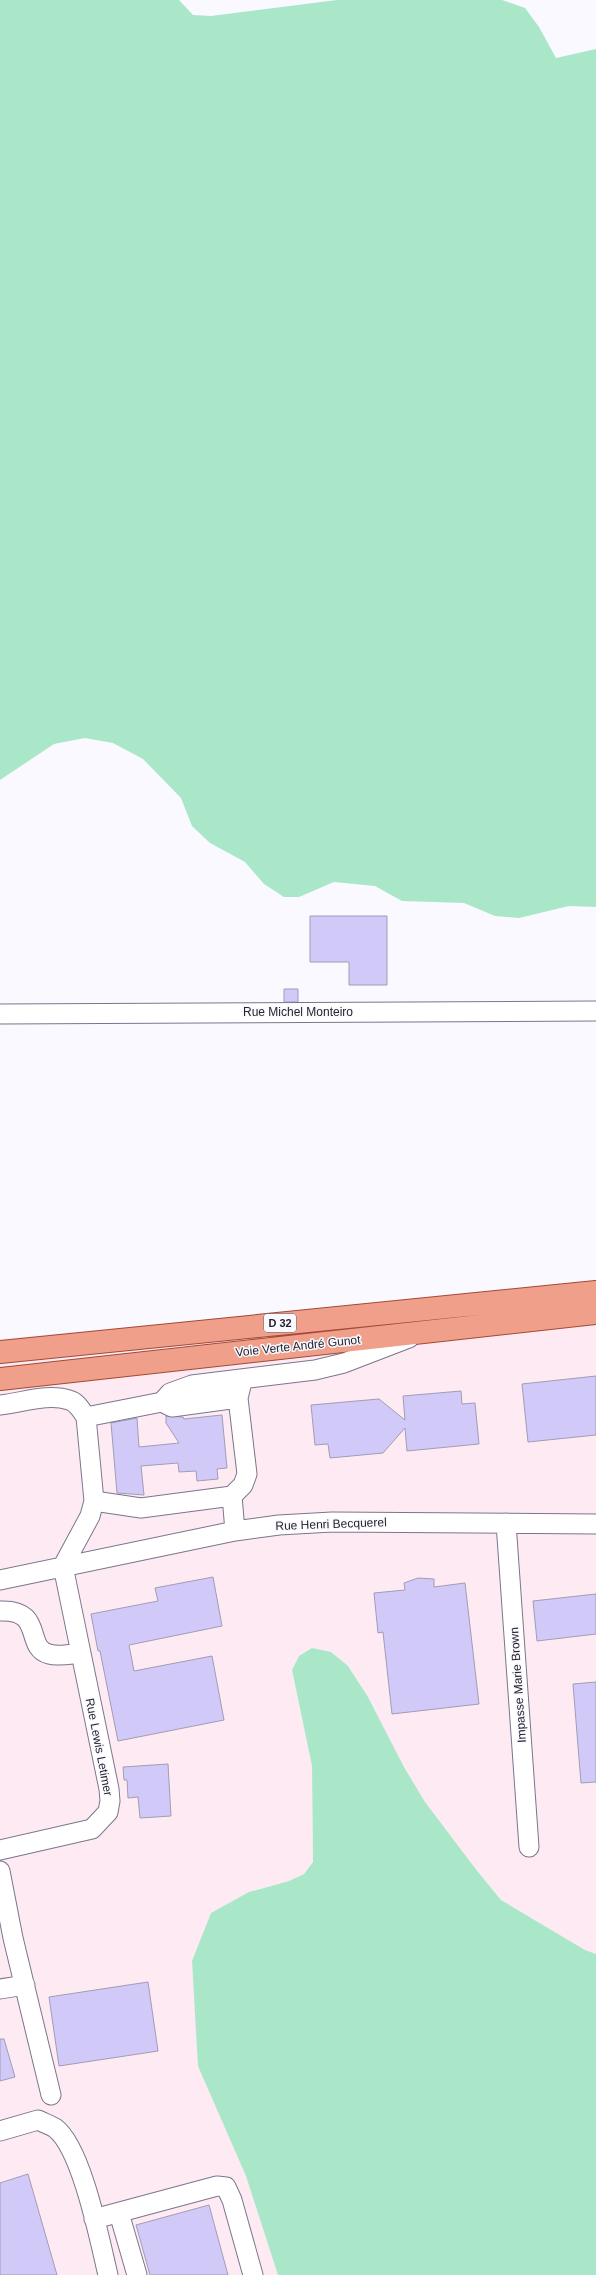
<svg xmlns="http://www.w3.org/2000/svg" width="596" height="2275" font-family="Helvetica,sans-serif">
	<rect width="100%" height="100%" fill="#faf9ff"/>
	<path fill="#feeaf2" d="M596,1283V1954L585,1950L501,1900L478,1872L425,1802L404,1767L368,1697L348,1666L292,1670L312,1766L313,1862L304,1874L289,1881L249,1892L192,1961L195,2009L278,2275H0V1339Z"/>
	<path fill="#aae7c9" d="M0,0H179L193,15L211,16L337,0H502L525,8L539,27L556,58L596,49V907L569,906L519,918L495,916L464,903L402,901L375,886L334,882L299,897H284L264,884L245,862L210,843L192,826L181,798L143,759L113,743L85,738L54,744L0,780Z
		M312,1648L331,1652L348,1666L368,1697L404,1767L425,1802L478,1872L501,1900L585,1950L596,1954V2275H278L246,2176L198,2066L192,1961L211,1913L249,1892L289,1881L304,1874L313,1862L312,1766L292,1670L299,1656Z"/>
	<path fill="#d1caf9" stroke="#a09db5" d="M310,916H387V985H349V962H310Z
		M284,989H298V1002H284Z
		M596,1376V1435L528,1442L522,1384Z
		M461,1391L462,1404L475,1403L479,1444L407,1451L405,1428L383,1453L330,1458L328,1444L315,1445L311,1405L379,1399L405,1420L403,1396Z
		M222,1415L227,1468L217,1469L218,1479L197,1481L196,1471L179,1472L178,1463L141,1466L144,1495L117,1493L111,1423L137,1418L139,1447L179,1443L166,1423V1416L183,1417L184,1419Z
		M213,1577L222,1626L129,1645L134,1671L212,1656L224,1720L118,1741L100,1651H98L91,1614L158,1601L155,1588Z
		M418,1578L434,1579V1587L465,1583L479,1704L392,1714L383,1632L378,1633L374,1593L405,1590L404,1583Z
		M596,1594V1634L537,1641L533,1601Z
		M596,1682V1782L581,1783L573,1684Z
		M168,1764L171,1816L140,1818L138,1797L128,1798L127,1780H124L123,1767Z
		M148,1982L158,2051L59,2066L49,1997Z
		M0,2039H4L15,2077L0,2081Z
		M28,2174L57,2275H0V2183Z
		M209,2205L228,2275H150L136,2225Z"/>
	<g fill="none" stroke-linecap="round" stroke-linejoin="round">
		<g stroke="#7a768d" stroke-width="21">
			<path id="minor" d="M0,1014L596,1011
				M162,1402L172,1407L238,1398L241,1386
				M0,1405C21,1403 48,1393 69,1400C77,1402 81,1410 86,1417L162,1402L170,1393L192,1385L315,1370L344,1363L409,1338
				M86,1417L94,1501
				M232,1496L243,1485L247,1474L238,1398
				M506,1523L529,1847
				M63,1566L90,1516L94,1501L141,1508L232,1496L235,1531
				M0,1580L235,1531L279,1525L332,1522L596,1524
				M0,1611C45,1609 24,1648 49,1654C58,1657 71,1654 80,1653
				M0,1850L92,1829L108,1812L110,1801L109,1789L63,1566
				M0,1871L13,1938L51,2095
				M0,1989L25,1985
				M0,2131L38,2120C44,2123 50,2125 55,2128C82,2148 100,2242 108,2275
				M119,2213L137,2275
				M94,2219L217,2186L226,2187L232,2200L253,2275"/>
		</g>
		<g stroke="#a24a37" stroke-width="24">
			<path id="major" d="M0,1352L596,1292
				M0,1379L596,1313"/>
		</g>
		<use href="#minor" stroke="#fff" stroke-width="19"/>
		<use href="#major" stroke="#ef9f8a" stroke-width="22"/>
	</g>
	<g text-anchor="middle" stroke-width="3" stroke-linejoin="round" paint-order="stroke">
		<rect fill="#faf9ff" stroke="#66646d" stroke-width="1" x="264" y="1314" width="32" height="18" rx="3"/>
		<g font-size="11" font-weight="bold" fill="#26242e">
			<text x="280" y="1327">D 32</text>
		</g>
		<g font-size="12" fill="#26242e" stroke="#faf9ff">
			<text x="298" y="1016">Rue Michel Monteiro</text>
			<text transform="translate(298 1346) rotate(-6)" y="4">Voie Verte André Gunot</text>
			<text transform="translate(331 1524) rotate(-2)" y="4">Rue Henri Becquerel</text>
			<text transform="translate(518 1685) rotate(-94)" y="4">Impasse Marie Brown</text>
			<text transform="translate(99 1747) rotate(79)" y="4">Rue Lewis Letimer</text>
		</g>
	</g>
</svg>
